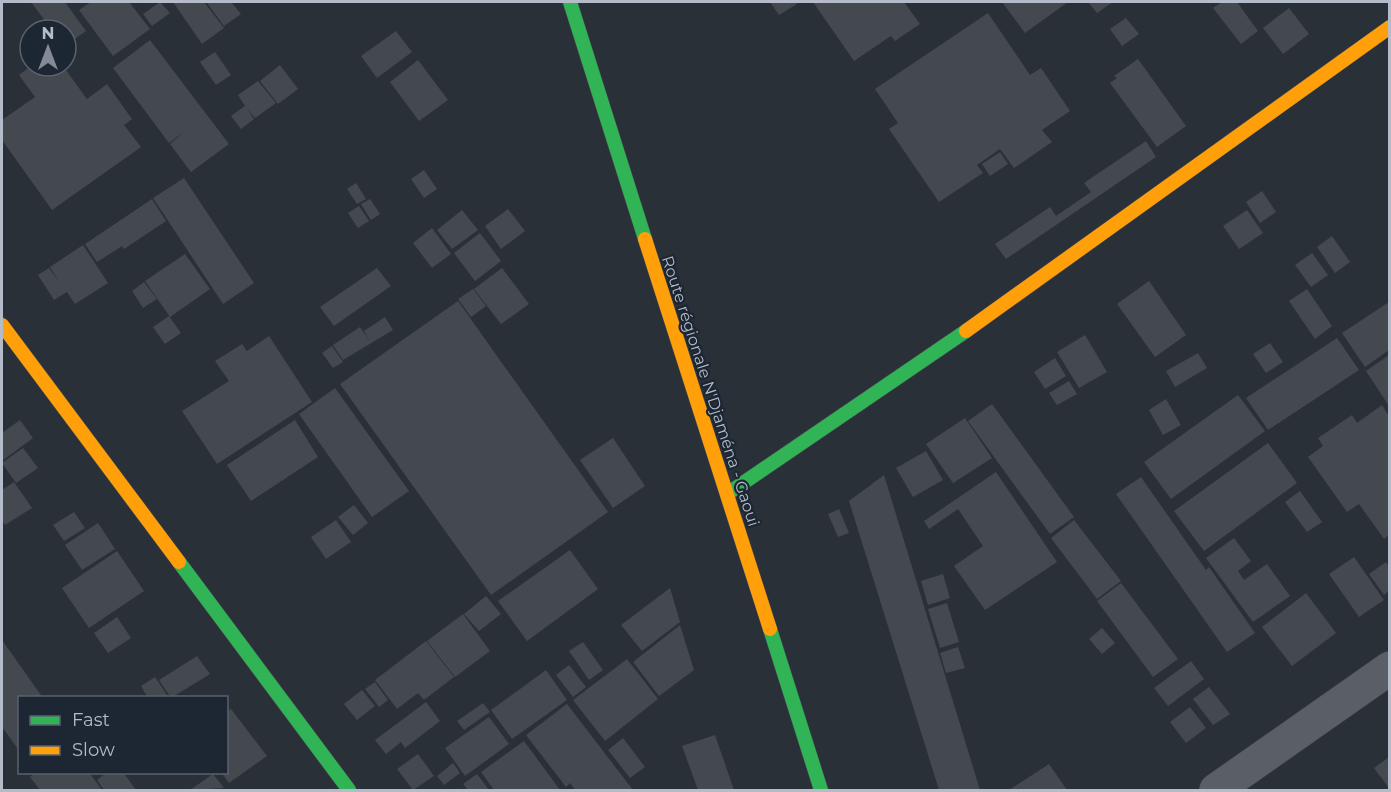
<svg xmlns="http://www.w3.org/2000/svg" width="1391" height="792" font-family="Montserrat,sans-serif">
	<rect width="100%" height="100%" fill="#2a3038"/>
	<path fill="#444950" d="M31,2H65L86,31L66,45V30H52Z
		M91,2H129L150,29L113,56L79,10Z
		M160,2L170,13L152,26L143,14Z
		M173,2H204L224,28L202,44Z
		M209,2H231L241,14L224,26L207,3Z
		M770,2H796L797,4L779,15Z
		M813,2H904L920,24L895,41L891,36L854,61Z
		M1002,2H1068L1025,33Z
		M1088,2H1113L1097,13Z
		M1222,2H1237L1258,31L1241,44L1213,8Z
		M1289,8L1309,34L1283,54L1263,28Z
		M988,13L1030,75L1041,68L1070,111L1042,130L1052,142L1014,168L1000,149L977,165L983,173L939,202L889,129L898,123L875,89Z
		M1126,18L1139,34L1122,46L1110,29Z
		M396,31L412,52L377,78L361,56Z
		M150,40L229,144L191,172L170,144L184,132L169,143L113,68Z
		M215,52L231,75L216,85L200,62Z
		M1138,59L1186,126L1157,147L1110,83L1117,78L1114,76Z
		M418,60L448,100L419,121L390,82Z
		M280,65L298,89L278,104L260,81Z
		M31,66H63L87,99L107,84L132,119L124,125L141,147L52,210L2,140V120L35,97L19,75Z
		M258,81L276,103L255,118L247,109L254,119L241,129L231,116L245,106L238,95Z
		M1146,141L1156,157L1006,259L995,244L1050,207L1056,216L1091,192L1084,183Z
		M1000,152L1008,164L990,176L982,164Z
		M424,170L437,189L424,198L411,179Z
		M184,178L254,283L223,304L153,198Z
		M356,183L366,199L357,204L347,189Z
		M1262,191L1276,212L1260,223L1246,202Z
		M152,199L166,221L124,249L122,246L97,262L85,244Z
		M370,199L380,214L371,220L361,204Z
		M359,206L369,221L358,228L348,213Z
		M508,209L525,231L501,249L485,226Z
		M462,210L478,230L452,249L437,230Z
		M1247,210L1263,233L1239,249L1223,226Z
		M432,228L451,254L432,268L413,243Z
		M480,233L501,261L475,281L454,253Z
		M1332,236L1350,262L1335,273L1317,247Z
		M83,245L108,283L75,304L67,292L54,300L38,275L49,268L59,282L50,267Z
		M1312,253L1328,275L1311,287L1295,265Z
		M185,254L210,289L170,317L145,281Z
		M377,268L391,286L334,326L320,307Z
		M502,268L529,304L501,324L474,289Z
		M1149,281L1186,335L1155,357L1117,304Z
		M144,282L157,299L143,308L132,291Z
		M473,289L486,306L471,317L458,299Z
		M1307,289L1332,326L1315,339L1289,301Z
		M458,301L608,512L491,595L340,384Z
		M1389,302V350L1365,367L1342,333Z
		M169,316L181,333L165,344L153,327Z
		M385,317L393,330L343,360L333,345L360,327L369,340L364,331Z
		M1085,335L1107,372L1079,388L1057,352Z
		M269,336L312,402L217,464L182,411L229,381L215,361L242,344L247,351Z
		M1337,338L1359,370L1268,430L1246,398Z
		M1270,343L1283,362L1266,373L1253,354Z
		M332,346L343,362L333,368L322,353Z
		M1198,353L1207,368L1175,387L1166,371Z
		M1389,355V406L1366,371Z
		M1055,358L1066,376L1045,389L1034,372Z
		M1069,381L1077,394L1057,405L1049,393Z
		M335,388L409,491L372,517L299,414Z
		M1238,395L1265,431L1171,499L1144,462Z
		M1166,399L1181,425L1163,435L1149,410Z
		M992,404L1074,517L1050,534L968,421Z
		M1382,405L1389,416V535L1384,539L1359,504L1347,512L1308,457L1323,446L1318,438L1352,415L1357,423Z
		M965,418L992,458L953,483L926,444Z
		M20,420L33,438L2,461V433Z
		M295,420L318,457L251,501L227,465Z
		M613,438L645,486L613,508L580,460Z
		M1268,443L1297,483L1204,551L1174,511Z
		M23,448L38,468L16,483L2,463Z
		M926,451L943,480L913,497L896,468Z
		M996,472L1057,562L985,610L954,566L983,546L958,509L929,529L924,521Z
		M884,475L980,790H939L849,501Z
		M1141,477L1206,570L1209,567L1255,633L1227,652L1116,494Z
		M14,482L32,508L5,525L2,520V490Z
		M1300,491L1322,522L1307,532L1285,502Z
		M354,505L368,523L353,535L338,517Z
		M839,509L849,533L838,537L828,514Z
		M74,512L85,528L64,541L53,525Z
		M336,520L351,542L326,559L311,537Z
		M1074,520L1121,581L1097,599L1051,538Z
		M98,523L115,549L82,570L65,545Z
		M1234,538L1251,561L1238,571L1244,580L1267,564L1290,596L1253,622L1206,558Z
		M570,550L598,589L527,641L498,601Z
		M117,551L144,591L89,628L62,588Z
		M1354,557L1384,600L1359,617L1329,574Z
		M1386,562L1389,567V591L1384,595L1369,574Z
		M943,574L950,598L928,605L921,581Z
		M1121,583L1178,659L1153,677L1097,601Z
		M670,588L680,622L642,651L621,625Z
		M1306,593L1336,633L1292,666L1262,627Z
		M486,596L501,614L479,631L464,614Z
		M947,603L959,642L940,648L928,609Z
		M463,614L490,651L455,677L427,641Z
		M117,617L131,638L108,653L94,633Z
		M680,625L694,670L659,696L633,662Z
		M1102,628L1115,643L1102,654L1089,639Z
		M2,640L43,698H20V752L2,727Z
		M426,641L454,677L424,700L418,693L397,709L375,680Z
		M583,642L603,670L589,680L569,651Z
		M958,647L965,668L946,673L940,653Z
		M197,656L210,674L171,698L159,680Z
		M627,659L658,699L605,741L573,700Z
		M1191,661L1204,679L1168,706L1154,688Z
		M569,665L586,687L573,697L556,675Z
		M546,670L567,700L512,739L491,710Z
		M155,677L169,698H148L141,686Z
		M375,682L388,700L379,707L365,689Z
		M1209,687L1230,714L1213,725L1193,699Z
		M362,690L375,706L357,720L344,704Z
		M426,702L440,721L405,748L401,742L386,754L375,740Z
		M483,703L490,712L464,730L457,721Z
		M567,704L633,790H575L570,783L566,787L526,735Z
		M1190,707L1206,728L1186,743L1170,722Z
		M231,709L267,756L229,783L221,772H226V712Z
		M489,717L509,744L465,776L445,748Z
		M715,735L734,790H698L682,746Z
		M623,738L645,767L630,778L608,750Z
		M524,741L560,790H494L481,772Z
		M418,754L434,776L413,790L397,769Z
		M1389,757V788L1374,768Z
		M453,763L460,773L444,785L437,776Z
		M1049,764L1067,790H1009Z
		M35,772H89L102,790H40L30,777Z
		M107,772H123L136,790H104L97,780Z
		M213,774L224,788L190,790Z
		M477,774L489,790H468L463,784Z"/>
	<g fill="none" stroke-linecap="round" stroke-linejoin="round">
		<g stroke="#484c53" stroke-width="34">
			<path id="street" d="M1216,790L1390,668"/>
		</g>
		<g stroke="#484c53" stroke-width="15">
			<path id="fast" d="M570,2L645,239
				M727,494L966,331
				M179,562L349,790
				M770,629L821,790"/>
		</g>
		<g stroke="#484c53" stroke-width="15">
			<path id="slow" d="M645,239L770,629
				M2,325L179,562
				M966,331L1390,27"/>
		</g>
		<use href="#street" stroke="#5a5e66" stroke-width="33"/>
		<use href="#fast" stroke="#30b455" stroke-width="14"/>
		<use href="#slow" stroke="#ff9f0a" stroke-width="14"/>
	</g>
	<g text-anchor="middle" stroke-width="4.5" stroke-linejoin="round" paint-order="stroke">
		<g font-size="16" fill="#b4bcc9" stroke="#1d2633">
			<text transform="translate(711 391) rotate(72)" y="6">Route régionale N'Djaména - Gaoui</text>
		</g>
	</g>
	<rect width="1391" height="792" fill="none" stroke="#b4bcc9" stroke-width="6"/>
	<rect x="18" y="696" width="210" height="78" fill="#1d2633" stroke="#59626f" stroke-width="1.5"/>
	<rect x="30" y="716" width="30" height="9" fill="#30b455" stroke="#59626f" stroke-width="1.5"/>
	<text x="72" y="726" font-size="18" fill="#b4bcc9">Fast</text>
	<rect x="30" y="746" width="30" height="9" fill="#ff9f0a" stroke="#59626f" stroke-width="1.5"/>
	<text x="72" y="756" font-size="18" fill="#b4bcc9">Slow</text>
	<g transform="translate(48 48)"><circle r="28" fill="#1d2633" stroke="#59626f" stroke-width="1.5"/>
	<path d="M0-4.5L10 22L0 15L-10 22Z" fill="#848b96"/>
	<text y="-9" font-size="16" font-weight="bold" text-anchor="middle" fill="#b4bcc9">N</text>
	</g>
</svg>
